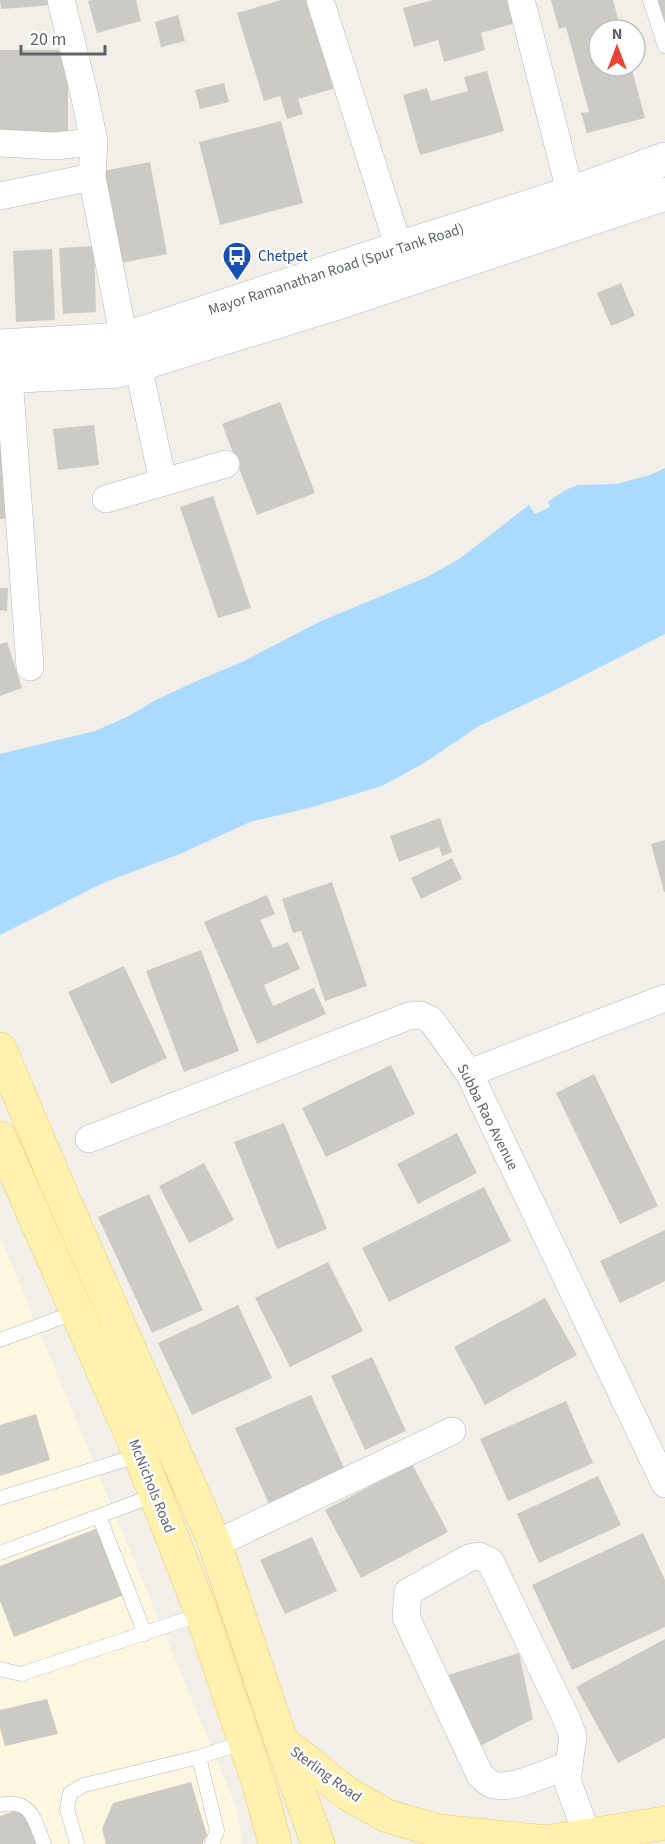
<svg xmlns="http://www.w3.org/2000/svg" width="665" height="1844" font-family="'Source Sans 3',sans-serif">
	<rect width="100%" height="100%" fill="#f1efe8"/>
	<path fill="#fef7e0" d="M0,1236L237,1809L242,1844H0Z"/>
	<path fill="#aadaff" d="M665,468V634L557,689L479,726L424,763L382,786L312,807L250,822L182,853L103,883L0,935V754L95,731L129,716L154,701L192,683L242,662L319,622L427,577L459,559L529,505L535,514L550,507L548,502L565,490L578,485L616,484L650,475Z"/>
	<path fill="#cccac5" d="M0,0H53V5L1,9Z
		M92,0H136L141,21L97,33L88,1Z
		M281,0H309L336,88L298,99L303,114L287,119L280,96L264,101L237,13Z
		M433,0H508L515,23L481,33L485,50L444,62L438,40L414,47L403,8Z
		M551,0H613L621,30H599V66H631L645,118L587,133L581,113L589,112L566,27L559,29Z
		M658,0H665V20H664Z
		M178,15L185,41L161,47L155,22Z
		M0,50H68V133H0Z
		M487,71L504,131L420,155L403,95L427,88L431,101L468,91L464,77Z
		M224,83L229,102L200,109L195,90Z
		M281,121L303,203L220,225L199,142Z
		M150,162L167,254L121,263L103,171Z
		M94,246L96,312L63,314L59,248Z
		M52,249L55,320L16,322L13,251Z
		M621,283L635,316L611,326L597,293Z
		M280,402L315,493L257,515L222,424Z
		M94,425L99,465L58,470L53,429Z
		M10,444L16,517L0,519V445Z
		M213,496L251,608L218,618L180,507Z
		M0,588H8L7,611L0,610Z
		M7,642L22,688L0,696V644Z
		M440,818L452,852L442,856L439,847L399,862L390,836Z
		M665,840V892H664L651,844Z
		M452,858L462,879L421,899L411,878Z
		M332,882L367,986L325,1001L301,931L293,933L282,899Z
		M267,895L275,914L260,920L273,948L288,942L300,969L264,985L273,1006L314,988L326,1014L257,1044L204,922Z
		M201,950L239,1051L184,1072L146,971Z
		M124,966L167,1058L111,1084L68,992Z
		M391,1065L415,1114L326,1157L302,1108Z
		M594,1074L658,1206L620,1224L556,1093Z
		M284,1123L327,1229L277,1249L234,1142Z
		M457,1133L477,1173L418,1204L397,1164Z
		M204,1163L234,1220L189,1243L159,1186Z
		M484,1187L511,1241L389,1302L362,1248Z
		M149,1194L203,1310L152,1333L98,1217Z
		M665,1230V1281L620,1303L600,1261Z
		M328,1262L363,1331L290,1367L255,1298Z
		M545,1298L577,1355L485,1405L454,1347Z
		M238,1305L272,1378L192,1415L158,1343Z
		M372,1357L406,1431L365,1450L331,1376Z
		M311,1395L345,1470L269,1504L235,1428Z
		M566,1401L593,1463L508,1501L480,1439Z
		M36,1414L50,1460L0,1476V1425Z
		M412,1464L448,1532L361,1578L325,1510Z
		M598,1476L621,1525L539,1563L517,1514Z
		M98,1528L124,1595L14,1637L0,1601V1566Z
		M643,1533L665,1580V1627L572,1670L532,1585Z
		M312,1537L337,1591L285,1614L260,1560Z
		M665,1639V1738L618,1763L576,1687Z
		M519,1653L533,1719L480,1746L442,1677Z
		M47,1699L58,1734L5,1746L0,1728V1710Z
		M191,1782L207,1835L202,1844H106L102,1829L113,1803Z
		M23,1808L38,1844H0V1816Z"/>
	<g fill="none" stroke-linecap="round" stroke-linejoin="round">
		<g stroke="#b5b8bc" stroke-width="15">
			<path id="lane" d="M650,0L665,46
				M0,1340L76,1312
				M0,1498L140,1455
				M99,1516L145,1634
				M0,1553L155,1495
				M0,1669L21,1674L202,1614
				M199,1757L217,1831L212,1844
				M0,1805C32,1798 34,1820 44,1844
				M77,1844L67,1809L70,1793L84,1785L199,1757L244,1742"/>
		</g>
		<g stroke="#b5b8bc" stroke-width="28">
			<path id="street" d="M61,0L84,93L94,142L92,177L124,339
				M320,0L399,248
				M521,0L575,211
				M0,143L54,146L94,142
				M0,196L92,177
				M138,365L163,482
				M9,376L30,667
				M106,499L226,464
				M469,1073L665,998
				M89,1139L409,1016L420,1015L431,1020L469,1073L665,1484
				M215,1544L452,1431
				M568,1765C549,1772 509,1792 491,1784C487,1782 483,1777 480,1775L406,1617L408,1592L469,1558L479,1556L490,1561L567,1720L573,1736L567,1780L587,1835"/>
		</g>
		<g stroke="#b6babf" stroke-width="34">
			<path id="secondary" d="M0,346L124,339L399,248L571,193L665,159
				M0,377L118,371L344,301L665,194"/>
		</g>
		<g stroke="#f2c960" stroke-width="34">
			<path id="primary" d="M0,1049L57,1184L215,1544L281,1741L318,1844
				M0,1138L140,1455L202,1614L260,1788L275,1844
				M281,1741L348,1794L387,1816L439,1831L546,1842L665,1823"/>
		</g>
		<use href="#lane" stroke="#fff" stroke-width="14"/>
		<use href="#street" stroke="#fff" stroke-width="27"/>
		<use href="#secondary" stroke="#fff" stroke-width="33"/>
		<use href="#primary" stroke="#fff2af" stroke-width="33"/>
	</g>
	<defs>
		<g id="bus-pin" transform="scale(1.5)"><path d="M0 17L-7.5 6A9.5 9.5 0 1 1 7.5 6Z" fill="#1a4fb4" stroke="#fff"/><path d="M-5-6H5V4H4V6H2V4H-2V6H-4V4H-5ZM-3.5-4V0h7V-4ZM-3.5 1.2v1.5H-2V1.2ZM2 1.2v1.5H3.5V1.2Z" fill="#fff"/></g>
	</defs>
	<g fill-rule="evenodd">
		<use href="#bus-pin" x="237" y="256"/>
	</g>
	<g text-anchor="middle" stroke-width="5" stroke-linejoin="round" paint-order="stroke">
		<g font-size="15" fill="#164399" stroke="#fff" text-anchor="start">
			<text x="258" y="261">Chetpet</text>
		</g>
		<g font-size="15" fill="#5f6368" stroke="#fff">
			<text transform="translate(336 269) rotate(-18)" y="5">Mayor Ramanathan Road (Spur Tank Road)</text>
			<text transform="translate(488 1117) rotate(63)" y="5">Subba Rao Avenue</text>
			<text transform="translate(152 1486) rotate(68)" y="5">McNichols Road</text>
			<text transform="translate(326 1774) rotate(36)" y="5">Sterling Road</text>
		</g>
	</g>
	<g transform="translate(617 48)"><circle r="28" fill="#ffffff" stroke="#bfc1c3" stroke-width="1.5"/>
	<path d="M0-4.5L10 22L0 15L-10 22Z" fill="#ea4335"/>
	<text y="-9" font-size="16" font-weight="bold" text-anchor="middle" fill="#5f6368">N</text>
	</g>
	<path d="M21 45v9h84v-9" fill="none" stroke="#5f6368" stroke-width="3"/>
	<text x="30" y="45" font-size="18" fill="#5f6368" stroke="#ffffff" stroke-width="4.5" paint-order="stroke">20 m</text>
</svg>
